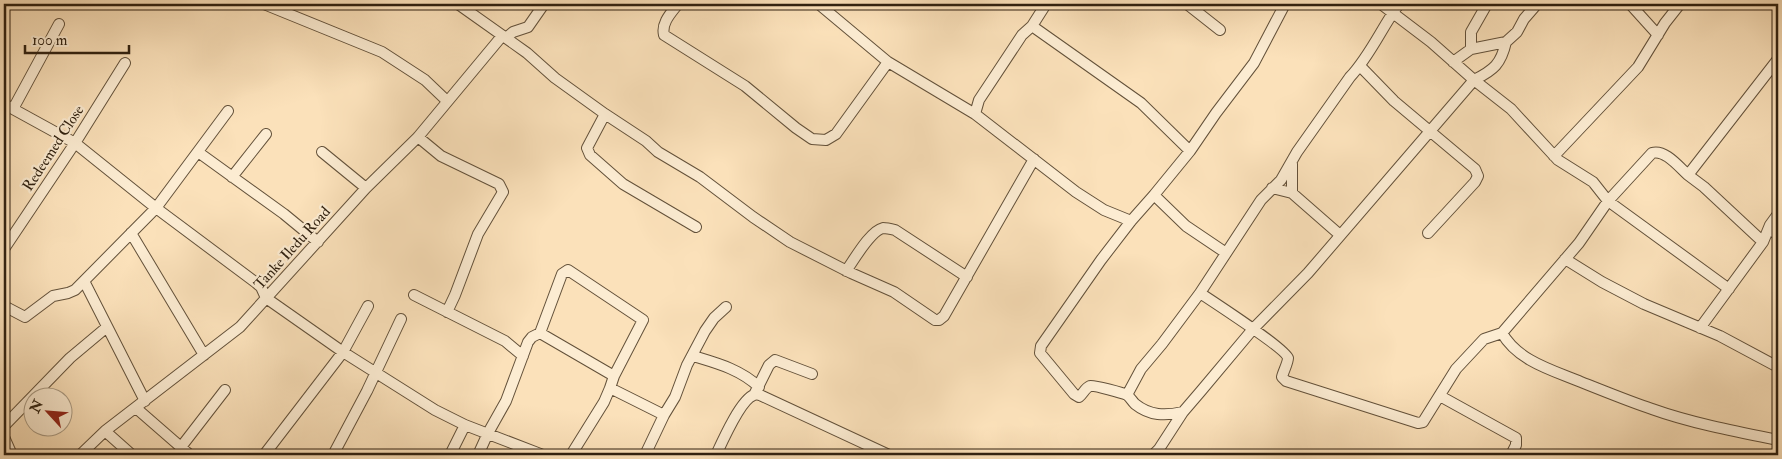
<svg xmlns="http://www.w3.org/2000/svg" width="1782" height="459" font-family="'IM FELL Double Pica',serif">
	<rect width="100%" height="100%" fill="#fbe1ba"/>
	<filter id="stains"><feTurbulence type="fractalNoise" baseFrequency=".004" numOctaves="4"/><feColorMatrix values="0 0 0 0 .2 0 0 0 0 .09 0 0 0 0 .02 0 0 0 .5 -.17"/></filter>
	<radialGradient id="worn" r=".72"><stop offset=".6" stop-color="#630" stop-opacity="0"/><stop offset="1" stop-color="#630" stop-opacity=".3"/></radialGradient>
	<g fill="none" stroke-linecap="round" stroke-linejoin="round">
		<g stroke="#63513a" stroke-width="12">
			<path id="minor" d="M264,4L382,52L425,80L447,101
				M458,4L527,53L555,78L605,114L646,141L658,152L700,177L753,217L790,242L851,273L894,292L935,320H939L944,316L1034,159
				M678,4C671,13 661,23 664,35L745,86L796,128L812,139L826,140L836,134L888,62
				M1046,4L1032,26L1022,35L979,100L975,114L1076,192L1104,210L1131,221
				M1187,4L1220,30
				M1381,4L1431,42L1474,80L1511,109L1558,160L1593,182L1608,201L1729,289
				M1630,4L1658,35
				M821,6L888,62L975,114
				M1032,26L1141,103L1190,151
				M506,38L513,32L528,27L544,4
				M1471,49V32L1487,4
				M1453,62L1471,49L1506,42L1517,32L1524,19L1537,4
				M1360,66L1394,101L1475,169L1478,176L1475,182L1428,233
				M4,104L75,143L156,208L255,282L261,287L266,298L343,352L435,410L465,425L543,455
				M13,109L59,24
				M605,114L587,148L590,155L623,184L696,227
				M418,137L441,156L499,184L503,192L478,234L455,295L447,312
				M198,152L284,214L318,242
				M322,152L366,188
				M1554,156L1638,67L1665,23L1680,4
				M232,177L266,134
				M1272,188L1292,193L1340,235
				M1292,193V164
				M1154,195L1186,226L1226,253
				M1770,228L1778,236
				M131,233L204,355
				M1763,242L1704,187L1688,175L1778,59
				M4,249L75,143L125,63
				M1565,259L1602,282L1644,304L1720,336L1778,367
				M846,271C854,260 870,231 883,228C887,228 891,229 895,230L967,277
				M84,281L145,401
				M1200,293C1212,301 1286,349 1288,358C1288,363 1283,372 1282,377L1286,381L1418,423L1423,422L1456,369L1484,339L1502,333L1579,243L1608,201L1652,153C1665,149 1679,167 1688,175
				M414,295L505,341L523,356
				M4,306L25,317L53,296L68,293L75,290L156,208L228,111
				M1700,328L1763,242L1770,225L1778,214
				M540,333L562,274L568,270L643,320L614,376L610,388
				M1502,333C1518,361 1552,370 1581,382C1604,391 1628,401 1652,409C1691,423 1738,432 1778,440
				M693,356C716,363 740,369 759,387
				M754,395L769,365L775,360L812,374
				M1127,395L1141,369L1162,344L1200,293L1261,200L1281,180L1297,152L1350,77C1370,56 1382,27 1399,4
				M1440,396L1516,438V445L1511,455
				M136,408L190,455
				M1183,412C1165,416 1150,416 1135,404C1132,401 1130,397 1127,395C1123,393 1094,385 1090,386C1085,388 1083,394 1079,397L1074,394L1040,353L1041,346L1101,260L1131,221L1154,195L1190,151L1216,113L1254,63L1285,4
				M4,426L70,358L107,327
				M105,431L132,455
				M4,437L12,455
				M181,447L225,390
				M80,455L105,431L240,327L366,188L418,137L502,36
				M264,455L343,352L368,306
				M333,455L367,391L401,319
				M450,455L465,425
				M478,455L488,433L506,401L528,342L532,337L540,333L614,376
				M571,455L604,402L610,388L664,415L675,397L687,365L705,331L714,318L726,307
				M645,455L664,415
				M716,455C722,442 741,399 754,395C757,394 760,395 762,396L889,455
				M1153,455L1159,449L1183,412L1201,391L1253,329L1308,273L1474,80C1494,70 1501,64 1506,42"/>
		</g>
		<use href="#minor" stroke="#fcecd2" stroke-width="10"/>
	</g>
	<g text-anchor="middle" stroke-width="4.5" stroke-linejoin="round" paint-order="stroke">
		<g font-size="15" fill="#302110" stroke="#fcecd2">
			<text transform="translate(53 148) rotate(-57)" y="5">Redeemed Close</text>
			<text transform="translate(292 248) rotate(-48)" y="5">Tanke Iledu Road</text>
		</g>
	</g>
	<rect width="1782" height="459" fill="none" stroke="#fbe1ba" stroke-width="20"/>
	<rect x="5" y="5" width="1772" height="449" fill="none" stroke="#302110" stroke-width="2.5"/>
	<rect x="10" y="10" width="1762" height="439" fill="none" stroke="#302110"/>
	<g transform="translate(48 412) rotate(296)"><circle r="24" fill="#fcecd2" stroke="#aa9b84"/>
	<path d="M0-4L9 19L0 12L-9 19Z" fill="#8f2418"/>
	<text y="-8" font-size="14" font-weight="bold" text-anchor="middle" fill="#302110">N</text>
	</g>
	<path d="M25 45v8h104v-8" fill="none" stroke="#302110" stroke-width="2.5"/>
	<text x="32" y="45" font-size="15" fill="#302110" stroke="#fcecd2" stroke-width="4" paint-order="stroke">100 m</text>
	<rect width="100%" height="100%" filter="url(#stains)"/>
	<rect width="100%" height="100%" fill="url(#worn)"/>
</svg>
